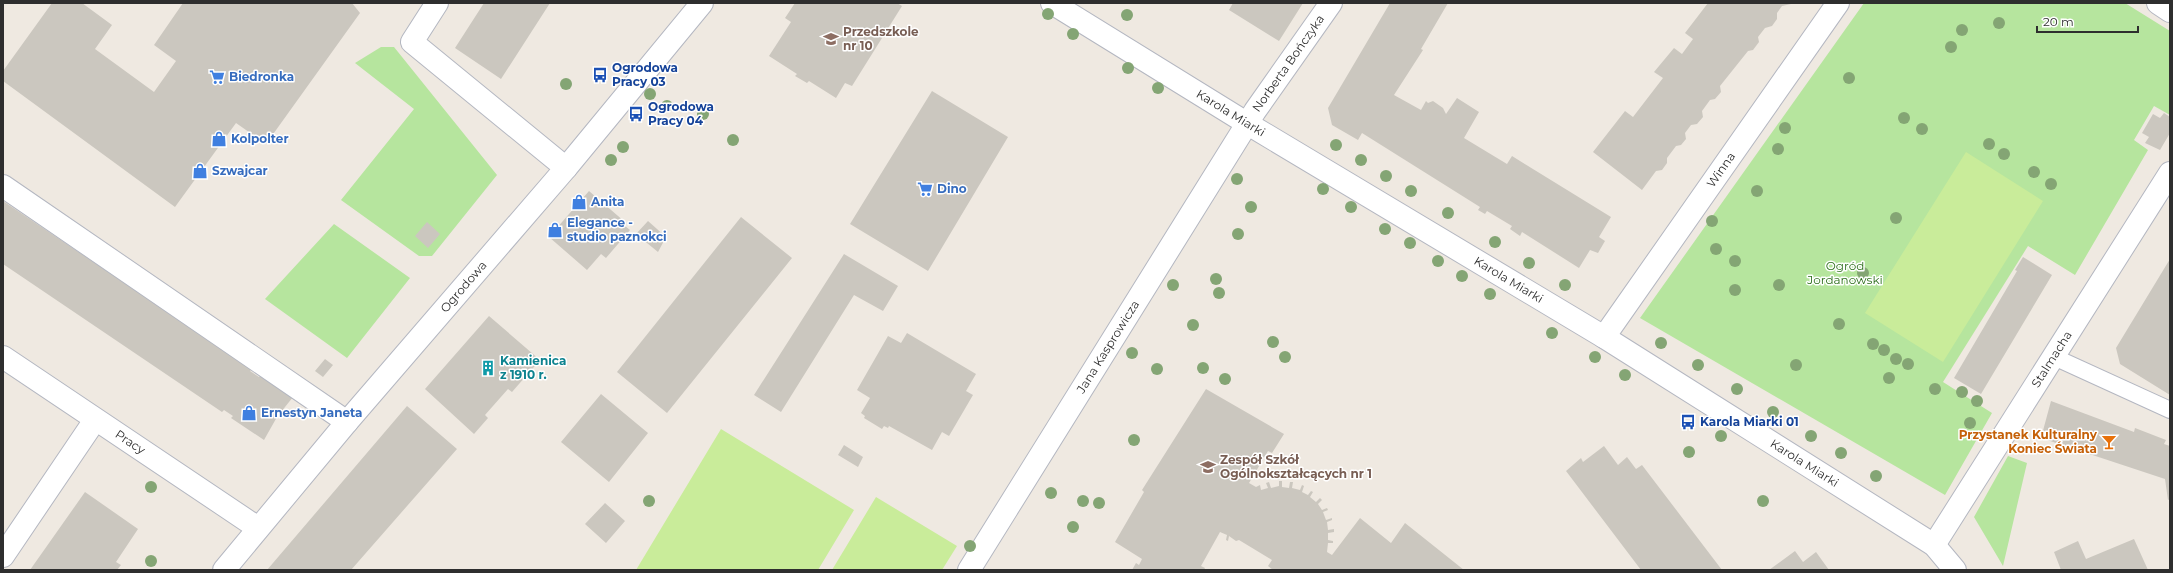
<svg xmlns="http://www.w3.org/2000/svg" width="2173" height="573" font-family="Montserrat,sans-serif">
	<rect width="100%" height="100%" fill="#efe9e1"/>
	<path fill="#b6e59e" d="M1864,3H2125L2170,31V115L2154,106L2134,140L2148,150L2075,275L2028,246L1943,382L1992,413L1945,495L1640,318Z
		M381,47H394L497,175L432,256H419L341,200L414,109L355,63Z
		M334,224L410,278L347,358L265,299Z
		M2008,456L2027,463L2003,566L1974,517Z"/>
	<path fill="#c9ec9a" d="M1966,152L2043,201L1943,362L1865,313Z
		M721,429L854,510L818,570H636Z
		M876,497L957,546L942,570H832Z"/>
	<path fill="#cbc7bf" d="M52,3H82L112,25L95,49L154,92L176,61L154,45L183,3H352L360,13L266,144L236,123L175,207L3,81V71Z
		M484,3H550L501,79L455,48Z
		M795,3H897L902,6L852,86L845,83L836,98L809,81L807,83L795,76L797,74L769,56L791,22L785,18Z
		M1233,3H1303L1279,41L1229,10Z
		M1390,3H1448L1421,49L1423,50L1394,95L1421,110L1426,101L1428,103L1433,101L1443,108L1446,114L1457,98L1479,112L1464,138L1507,164L1512,156L1611,217L1599,237L1605,241L1598,253L1590,250L1579,268L1522,232L1520,236L1510,229L1512,226L1487,211L1485,214L1478,210L1480,207L1362,133L1358,140L1332,125L1328,108Z
		M1708,3L1791,4L1782,6L1777,13V19L1772,26L1765,28L1758,37L1759,42L1753,50L1748,51L1720,86L1721,92L1715,99L1710,100L1702,111L1703,117L1697,124L1691,125L1685,133L1686,139L1681,145L1676,146L1667,158V163L1662,170L1656,171L1642,190L1593,152L1625,111L1633,117L1663,78L1654,72L1674,48L1682,54L1693,39L1685,33Z
		M932,91L1008,137L928,271L850,224Z
		M2164,113L2170,117V133L2160,150L2145,143L2149,137L2142,133L2153,114L2160,118Z
		M589,191L625,222V226L630,230L606,258L601,254L587,270L549,237Z
		M3,201L252,369L250,371L259,377L261,375L293,397L277,417L264,440L231,418L233,416L224,410L222,412L3,264Z
		M741,217L792,258L667,413L617,372Z
		M648,221L666,237L658,252L636,234Z
		M427,222L440,234L428,248L415,236Z
		M844,254L898,286L883,311L854,295L781,412L754,395Z
		M2023,257L2052,275L1981,394L1954,378L2017,271L2015,270Z
		M2170,259V395L2120,364L2116,348Z
		M489,316L540,360L512,392L508,389L485,415L488,418L474,434L425,389Z
		M907,333L976,374L966,391L973,395L949,436L942,432L932,450L889,426L888,428L884,426L882,429L864,418L865,416L861,413L870,398L857,390L888,336L901,343Z
		M325,359L333,365L323,377L315,371Z
		M1206,389L1284,434L1272,453L1268,451L1249,483L1256,487L1260,485L1261,490L1268,488L1266,483L1269,482L1271,488L1279,486V481H1282V487L1289,488L1290,482H1293L1292,488L1300,490L1302,485L1304,486L1302,492L1308,495L1311,491L1313,492L1310,497L1316,502L1320,498L1322,500L1318,504L1322,510L1327,508L1328,510L1323,512L1326,520L1332,518V520L1327,522L1328,530L1334,529V532L1328,533V540L1333,541V543H1328L1327,552L1332,555L1360,518L1391,543L1405,523L1464,570H1273L1268,566L1272,560L1239,540L1236,541L1229,536L1228,541L1226,540L1227,535L1220,532L1201,566L1205,568L1204,570H1132L1136,563L1139,565L1142,559L1115,542L1144,492L1142,490Z
		M601,394L648,433L609,482L561,442Z
		M2051,401L2134,432L2135,428L2166,440L2164,444L2170,446V499L2168,500L2165,479L2041,438Z
		M407,406L457,449L351,570H267Z
		M844,445L863,457L858,467L838,455Z
		M1604,446L1618,465L1627,457L1636,469L1642,465L1722,570H1641L1566,471L1581,458L1583,462Z
		M85,492L138,529L116,562L121,565L117,570H30Z
		M605,503L625,521L606,543L585,524Z
		M2134,539L2148,570H2061L2054,552L2078,541L2086,559Z
		M1795,551L1803,562L1816,552L1829,570H1769Z"/>
	<g fill="none" stroke-linecap="round" stroke-linejoin="round">
		<g stroke="#b4b7c1" stroke-width="18">
			<path id="service" d="M2054,357L2170,410"/>
		</g>
		<g stroke="#b4b7c1" stroke-width="24">
			<g id="minor">
				<path d="M437,3L412,42L566,168"/>
				<path id="s1" d="M1052,3L1248,124L1604,337L1934,545L1955,570"/>
				<path d="M2158,3L2170,11"/>
				<path d="M3,186L347,422"/>
				<path id="s2" d="M1604,337L1838,3"/>
				<path id="s3" d="M3,357L258,528"/>
				<path id="s4" d="M1934,545L2170,173"/>
				<path d="M3,556L95,420"/>
				<path id="s5" d="M224,570L347,422L566,168L702,3"/>
				<path id="s6" d="M969,570L1255,111L1331,3"/>
			</g>
		</g>
		<use href="#service" stroke="#fff" stroke-width="16"/>
		<use href="#minor" stroke="#fff" stroke-width="22"/>
	</g>
	<g fill="#84a574">
		<circle cx="1048" cy="14" r="6"/>
		<circle cx="1127" cy="15" r="6"/>
		<circle cx="1999" cy="23" r="6"/>
		<circle cx="1962" cy="30" r="6"/>
		<circle cx="1073" cy="34" r="6"/>
		<circle cx="1951" cy="47" r="6"/>
		<circle cx="1128" cy="68" r="6"/>
		<circle cx="1849" cy="78" r="6"/>
		<circle cx="566" cy="84" r="6"/>
		<circle cx="1158" cy="88" r="6"/>
		<circle cx="650" cy="94" r="6"/>
		<circle cx="667" cy="106" r="6"/>
		<circle cx="703" cy="114" r="6"/>
		<circle cx="1904" cy="118" r="6"/>
		<circle cx="1785" cy="128" r="6"/>
		<circle cx="1922" cy="129" r="6"/>
		<circle cx="733" cy="140" r="6"/>
		<circle cx="1989" cy="144" r="6"/>
		<circle cx="1336" cy="145" r="6"/>
		<circle cx="623" cy="147" r="6"/>
		<circle cx="1778" cy="149" r="6"/>
		<circle cx="2004" cy="154" r="6"/>
		<circle cx="611" cy="160" r="6"/>
		<circle cx="1361" cy="160" r="6"/>
		<circle cx="2034" cy="172" r="6"/>
		<circle cx="1386" cy="176" r="6"/>
		<circle cx="1237" cy="179" r="6"/>
		<circle cx="2051" cy="184" r="6"/>
		<circle cx="1323" cy="189" r="6"/>
		<circle cx="1411" cy="191" r="6"/>
		<circle cx="1757" cy="191" r="6"/>
		<circle cx="1251" cy="207" r="6"/>
		<circle cx="1351" cy="207" r="6"/>
		<circle cx="1448" cy="213" r="6"/>
		<circle cx="1896" cy="218" r="6"/>
		<circle cx="1712" cy="221" r="6"/>
		<circle cx="1385" cy="229" r="6"/>
		<circle cx="1238" cy="234" r="6"/>
		<circle cx="1495" cy="242" r="6"/>
		<circle cx="1410" cy="243" r="6"/>
		<circle cx="1716" cy="249" r="6"/>
		<circle cx="1438" cy="261" r="6"/>
		<circle cx="1735" cy="261" r="6"/>
		<circle cx="1529" cy="263" r="6"/>
		<circle cx="1863" cy="273" r="6"/>
		<circle cx="1462" cy="276" r="6"/>
		<circle cx="1216" cy="279" r="6"/>
		<circle cx="1173" cy="285" r="6"/>
		<circle cx="1565" cy="285" r="6"/>
		<circle cx="1779" cy="285" r="6"/>
		<circle cx="1735" cy="290" r="6"/>
		<circle cx="1219" cy="293" r="6"/>
		<circle cx="1490" cy="294" r="6"/>
		<circle cx="1839" cy="324" r="6"/>
		<circle cx="1193" cy="325" r="6"/>
		<circle cx="1552" cy="333" r="6"/>
		<circle cx="1273" cy="342" r="6"/>
		<circle cx="1661" cy="343" r="6"/>
		<circle cx="1873" cy="344" r="6"/>
		<circle cx="1884" cy="350" r="6"/>
		<circle cx="1132" cy="353" r="6"/>
		<circle cx="1285" cy="357" r="6"/>
		<circle cx="1595" cy="357" r="6"/>
		<circle cx="1896" cy="359" r="6"/>
		<circle cx="1908" cy="364" r="6"/>
		<circle cx="1698" cy="365" r="6"/>
		<circle cx="1796" cy="365" r="6"/>
		<circle cx="1203" cy="368" r="6"/>
		<circle cx="1157" cy="369" r="6"/>
		<circle cx="1625" cy="375" r="6"/>
		<circle cx="1889" cy="378" r="6"/>
		<circle cx="1225" cy="379" r="6"/>
		<circle cx="1737" cy="389" r="6"/>
		<circle cx="1935" cy="389" r="6"/>
		<circle cx="1962" cy="392" r="6"/>
		<circle cx="1977" cy="401" r="6"/>
		<circle cx="1773" cy="412" r="6"/>
		<circle cx="1970" cy="423" r="6"/>
		<circle cx="1721" cy="436" r="6"/>
		<circle cx="1811" cy="436" r="6"/>
		<circle cx="1134" cy="440" r="6"/>
		<circle cx="1689" cy="452" r="6"/>
		<circle cx="1841" cy="453" r="6"/>
		<circle cx="1876" cy="476" r="6"/>
		<circle cx="151" cy="487" r="6"/>
		<circle cx="1051" cy="493" r="6"/>
		<circle cx="649" cy="501" r="6"/>
		<circle cx="1083" cy="501" r="6"/>
		<circle cx="1763" cy="501" r="6"/>
		<circle cx="1099" cy="503" r="6"/>
		<circle cx="1073" cy="527" r="6"/>
		<circle cx="970" cy="546" r="6"/>
		<circle cx="151" cy="561" r="6"/>
	</g>
	<defs>
		<g id="school-bare" transform="scale(1.2)"><path d="M0-5L7-2L0 1L-7-2ZM-4 1L0 2.5L4 1V4Q0 6-4 4Z" fill="#8d6e63" stroke="#fff" stroke-width="2.5" paint-order="stroke"/></g>
		<g id="bus-bare" transform="scale(1.2)"><path d="M-5-6H5V4H4V6H2V4H-2V6H-4V4H-5ZM-3.5-4V0h7V-4ZM-3.5 1.2v1.5H-2V1.2ZM2 1.2v1.5H3.5V1.2Z" fill="#1a4fb4" stroke="#fff" stroke-width="2.5" paint-order="stroke"/></g>
		<g id="supermarket-bare" transform="scale(1.2)"><path d="M-6-5.5h2.5l.6 2H6L4.5 2H-2.5L-4.4-4H-6ZM-1.5 3.2a1.3 1.3 0 1 0 .1 0ZM3 3.2a1.3 1.3 0 1 0 .1 0Z" fill="#3f7fe0" stroke="#fff" stroke-width="2.5" paint-order="stroke"/></g>
		<g id="shop-bare" transform="scale(1.2)"><path d="M-5-2.5h2.3a2.7 3.5 0 0 1 5.4 0H5L5.5 6h-11ZM-1.5-2.5h3a1.5 2.3 0 0 0-3 0Z" fill="#3f7fe0" stroke="#fff" stroke-width="2.5" paint-order="stroke"/></g>
		<g id="building-bare" transform="scale(1.2)"><path d="M-4-6H4V6H1V3H-1V6H-4ZM-2.5-4.3h1.7v1.8h-1.7ZM.8-4.3h1.7v1.8H.8ZM-2.5-1h1.7V.8h-1.7ZM.8-1h1.7V.8H.8Z" fill="#0f9aa8" stroke="#fff" stroke-width="2.5" paint-order="stroke"/></g>
		<g id="bar-bare" transform="scale(1.2)"><path d="M-6-5H6L.8 .8V4.5H3.5V6h-7V4.5H-.8V.8Z" fill="#e8710a" stroke="#fff" stroke-width="2.5" paint-order="stroke"/></g>
	</defs>
	<g fill-rule="evenodd">
		<use href="#school-bare" x="831" y="39"/>
		<use href="#bus-bare" x="600" y="75"/>
		<use href="#supermarket-bare" x="217" y="77"/>
		<use href="#bus-bare" x="636" y="114"/>
		<use href="#shop-bare" x="219" y="139"/>
		<use href="#shop-bare" x="200" y="171"/>
		<use href="#supermarket-bare" x="925" y="189"/>
		<use href="#shop-bare" x="579" y="202"/>
		<use href="#shop-bare" x="555" y="230"/>
		<use href="#building-bare" x="488" y="368"/>
		<use href="#shop-bare" x="249" y="413"/>
		<use href="#bus-bare" x="1688" y="422"/>
		<use href="#bar-bare" x="2109" y="442"/>
		<use href="#school-bare" x="1208" y="467"/>
	</g>
	<g text-anchor="middle" stroke-width="3" stroke-linejoin="round" paint-order="stroke">
		<g font-size="12" font-weight="bold" fill="#785e54" stroke="#fff" text-anchor="start">
			<text x="843" y="36">Przedszkole<tspan x="843" dy="14">nr 10</tspan></text>
			<text x="1220" y="464">Zespół Szkół<tspan x="1220" dy="14">Ogólnokształcących nr 1</tspan></text>
		</g>
		<g font-size="12" fill="#2e2e2e" stroke="#fff">
			<text dy="4" stroke="none"><textPath href="#s6" startOffset="599">Norberta Bończyka</textPath></text>
			<text dy="4" stroke="none"><textPath href="#s1" startOffset="210">Karola Miarki</textPath></text>
			<text dy="4" stroke="none"><textPath href="#s2" startOffset="204">Winna</textPath></text>
			<text dy="4" stroke="none"><textPath href="#s1" startOffset="534">Karola Miarki</textPath></text>
			<text dy="4" stroke="none"><textPath href="#s5" startOffset="371">Ogrodowa</textPath></text>
			<text dy="4" stroke="none"><textPath href="#s6" startOffset="263">Jana Kasprowicza</textPath></text>
			<text dy="4" stroke="none"><textPath href="#s4" startOffset="220">Stalmacha</textPath></text>
			<text dy="4" stroke="none"><textPath href="#s3" startOffset="153">Pracy</textPath></text>
			<text dy="4" stroke="none"><textPath href="#s1" startOffset="882">Karola Miarki</textPath></text>
		</g>
		<g font-size="12" font-weight="bold" fill="#164399" stroke="#fff" text-anchor="start">
			<text x="612" y="72">Ogrodowa<tspan x="612" dy="14">Pracy 03</tspan></text>
			<text x="648" y="111">Ogrodowa<tspan x="648" dy="14">Pracy 04</tspan></text>
			<text x="1700" y="426">Karola Miarki 01</text>
		</g>
		<g font-size="12" font-weight="bold" fill="#366cbe" stroke="#fff" text-anchor="start">
			<text x="229" y="81">Biedronka</text>
			<text x="231" y="143">Kolpolter</text>
			<text x="212" y="175">Szwajcar</text>
			<text x="937" y="193">Dino</text>
			<text x="591" y="206">Anita</text>
			<text x="567" y="227">Elegance -<tspan x="567" dy="14">studio paznokci</tspan></text>
			<text x="261" y="417">Ernestyn Janeta</text>
		</g>
		<g font-size="12" fill="#2c6e1b" stroke="#fff">
			<text x="1845" y="270">Ogród<tspan x="1845" dy="14">Jordanowski</tspan></text>
		</g>
		<g font-size="12" font-weight="bold" fill="#0d838f" stroke="#fff" text-anchor="start">
			<text x="500" y="365">Kamienica<tspan x="500" dy="14">z 1910 r.</tspan></text>
		</g>
		<g font-size="12" font-weight="bold" fill="#c56008" stroke="#fff" text-anchor="end">
			<text x="2097" y="439">Przystanek Kulturalny<tspan x="2097" dy="14">Koniec Świata</tspan></text>
		</g>
	</g>
	<rect width="2173" height="573" fill="none" stroke="#2e2e2e" stroke-width="8"/>
	<path d="M2037 26v6h101v-6" fill="none" stroke="#2e2e2e" stroke-width="2"/>
	<text x="2043" y="26" font-size="12" fill="#2e2e2e" stroke="#ffffff" stroke-width="3" paint-order="stroke">20 m</text>
</svg>
